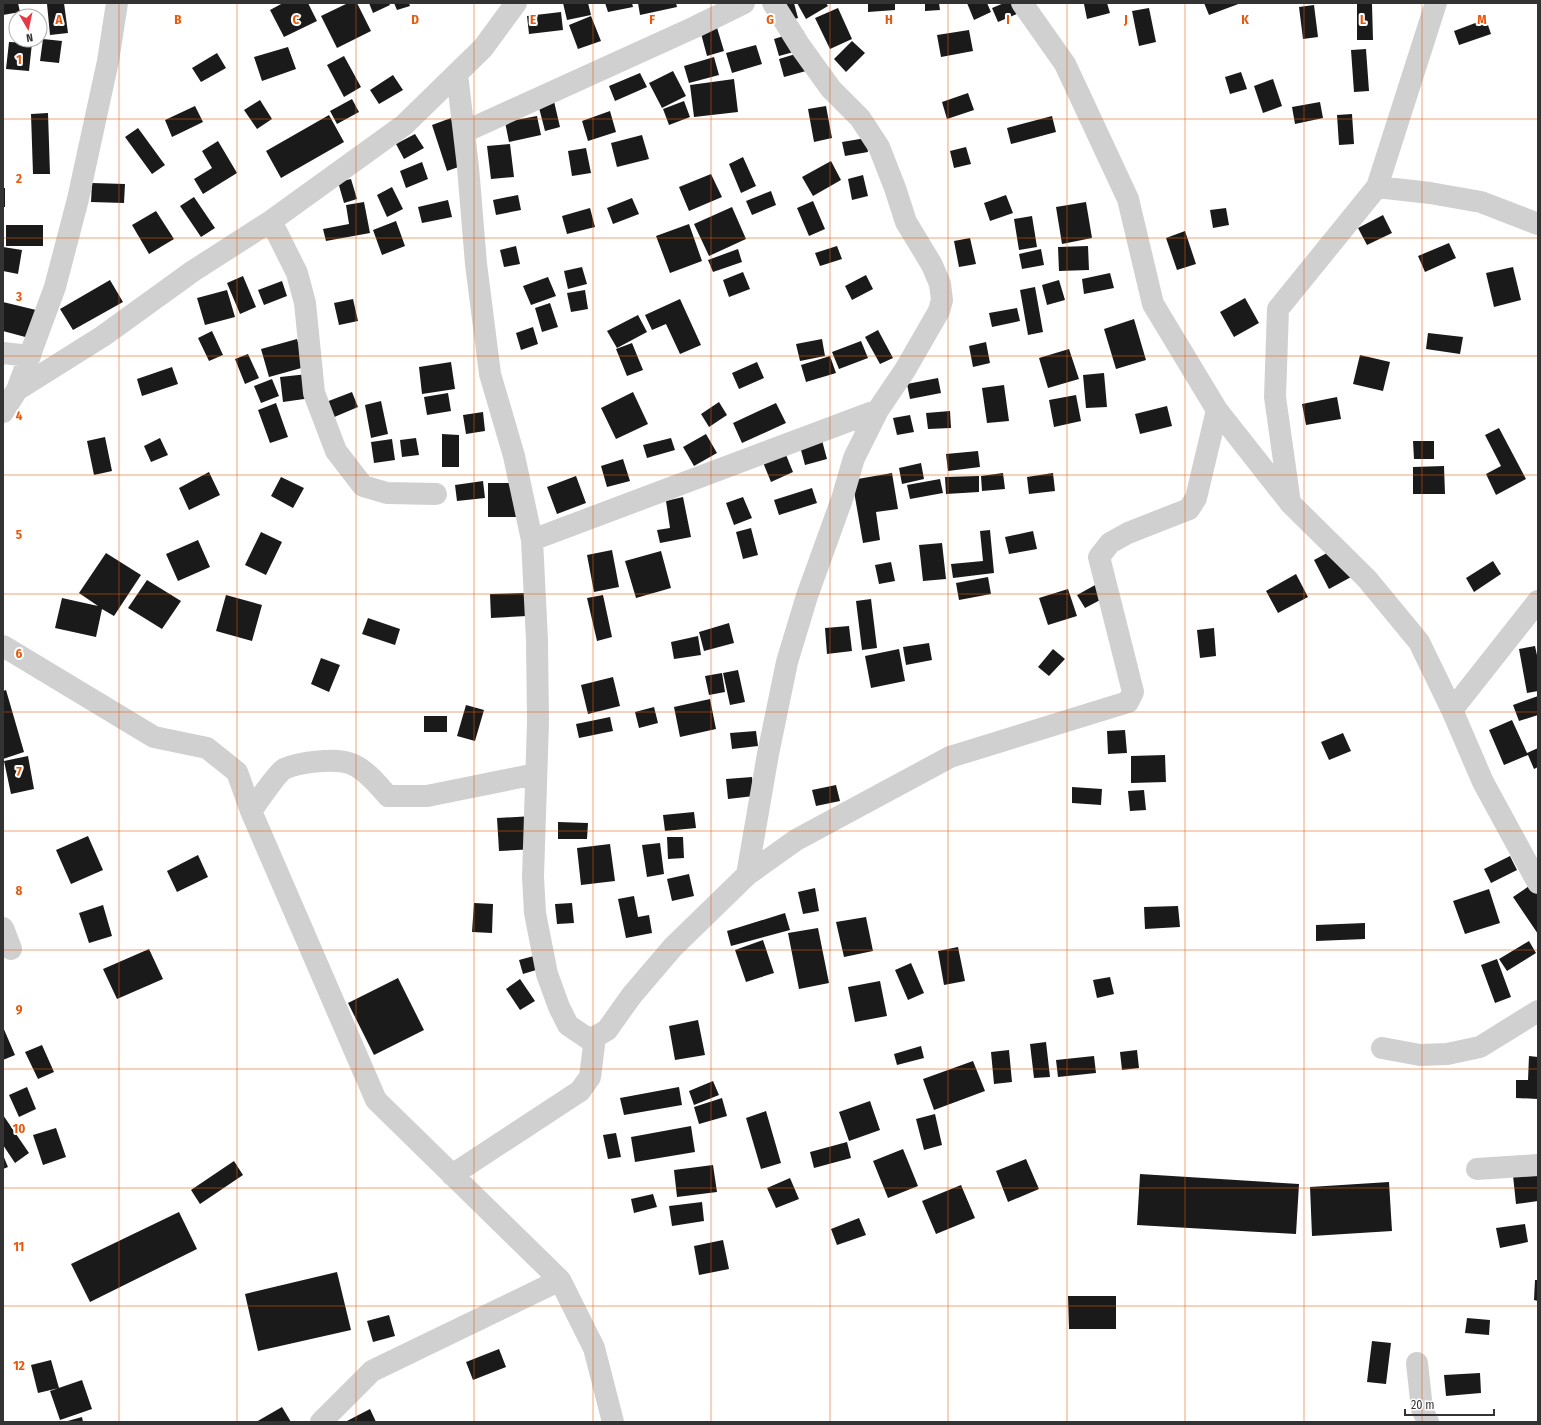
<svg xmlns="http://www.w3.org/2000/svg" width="1541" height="1425" font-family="'Fira Sans Condensed',sans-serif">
	<rect width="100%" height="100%" fill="#fff"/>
	<path fill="#1a1a1a" d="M3,3H18L20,12L3,15Z
		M64,3L68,33L50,35L47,4Z
		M283,3H308L317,21L284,37L270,10Z
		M348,3H357L371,31L337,48L321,16Z
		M369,3H389L390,5L373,13Z
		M394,3H409L410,6L397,10Z
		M563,3H588L591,15L567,20Z
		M605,3H632L633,7L608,12Z
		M638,3H676L677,7L640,15Z
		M767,3H794L798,18L773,25Z
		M797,3H826L828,6L806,19Z
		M868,3H895V10L868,12Z
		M925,3H939L940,10L925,11Z
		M967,3H987L991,12L974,20Z
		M1004,3H1015L1019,13L998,22L992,8Z
		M1087,3H1107L1110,13L1087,19L1084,4Z
		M1204,3H1241L1209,15Z
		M1357,4H1372L1373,40H1357Z
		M1314,5L1318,37L1303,39L1299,7Z
		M838,8L852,39L830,49L815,18Z
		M1149,8L1156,42L1139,46L1132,11Z
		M561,12L563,30L529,34L527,16Z
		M591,16L601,41L578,49L569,25Z
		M1486,19L1491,34L1459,45L1454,31Z
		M715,21L724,51L707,56L699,26Z
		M803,30L808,48L779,56L774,39Z
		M969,30L973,51L941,57L937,35Z
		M43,39L62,41L59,63L40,61Z
		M852,41L865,53L846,72L834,59Z
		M9,42L32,43L29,71L6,69Z
		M756,45L762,64L732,73L726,53Z
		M288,47L296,69L262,81L254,57Z
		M812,49L817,68L784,77L779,59Z
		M1366,49L1369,91L1354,92L1351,50Z
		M217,53L226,68L201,82L192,68Z
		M344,56L361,87L344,97L327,65Z
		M714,57L719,75L689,83L684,66Z
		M673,71L686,96L662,108L649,83Z
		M1241,72L1247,89L1230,94L1225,77Z
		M640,73L647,87L615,101L609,86Z
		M393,75L403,90L379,104L370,90Z
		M734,79L738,112L694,117L690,85Z
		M1273,79L1282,106L1263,113L1254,86Z
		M968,93L974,110L947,119L942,102Z
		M553,97L560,127L545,131L537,100Z
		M352,99L359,112L337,124L330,111Z
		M260,100L272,119L257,129L244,110Z
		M684,101L690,117L669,125L663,109Z
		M1320,102L1323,118L1295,124L1292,107Z
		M195,106L203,122L172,137L165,120Z
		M826,106L832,138L814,142L808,109Z
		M610,111L616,132L588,141L582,121Z
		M48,113L50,174H33L31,114Z
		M1352,114L1354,144L1339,145L1337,115Z
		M329,115L344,142L281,178L266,151Z
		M537,116L541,135L509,142L505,122Z
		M1052,116L1056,132L1011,144L1007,128Z
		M451,118L467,164L447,171L432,125Z
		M138,128L165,165L152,174L125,137Z
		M415,134L424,148L404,159L396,144Z
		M642,135L649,159L617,167L611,143Z
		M866,138L868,152L845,156L842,142Z
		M218,141L237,173L203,194L194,179L212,168L202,151Z
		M510,144L514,177L491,179L487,146Z
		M966,147L971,164L954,168L950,151Z
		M586,148L591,173L572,176L568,151Z
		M743,157L756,186L741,193L729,164Z
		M831,161L841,180L813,196L802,177Z
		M422,162L428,179L406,188L400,171Z
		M711,174L722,197L689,211L679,187Z
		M863,175L868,196L852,200L848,179Z
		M351,179L357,199L344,203L338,182Z
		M92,183L125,184L124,203L91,202Z
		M392,187L403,209L387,217L377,195Z
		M3,188H5V207H3Z
		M771,191L776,205L752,215L746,201Z
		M518,195L521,210L496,215L493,200Z
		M1006,195L1013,213L990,221L984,203Z
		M194,197L215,228L201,237L180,206Z
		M632,198L639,214L613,224L607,208Z
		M448,200L452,217L422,223L418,207Z
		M813,201L825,229L809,236L797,208Z
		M364,202L370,233L326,241L323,229L349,224L346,205Z
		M1086,202L1092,238L1062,244L1056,207Z
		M732,207L746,239L709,256L694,224Z
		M590,208L595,227L567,234L562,216Z
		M1226,208L1229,225L1213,228L1210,210Z
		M156,211L174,239L149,254L132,225Z
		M1383,215L1392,233L1367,245L1358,228Z
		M1032,216L1037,247L1019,250L1014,219Z
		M396,221L405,246L382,255L373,230Z
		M689,224L702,261L670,273L656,236Z
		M6,225H43V246H6Z
		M1185,231L1196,264L1177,270L1166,238Z
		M970,238L976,264L959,267L954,241Z
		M1449,243L1456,258L1425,272L1418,256Z
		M516,246L520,264L504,267L500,250Z
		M837,246L842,259L820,266L815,253Z
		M1088,246L1089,270L1059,271L1058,247Z
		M3,247L22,250L18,274L3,271Z
		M738,249L742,262L713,272L708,260Z
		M1041,249L1044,265L1022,269L1019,254Z
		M582,267L587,284L568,289L564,271Z
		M1513,267L1521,300L1494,307L1486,273Z
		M743,272L750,289L729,297L723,280Z
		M1110,273L1114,288L1084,294L1082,279Z
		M866,275L873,289L852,300L845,286Z
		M243,276L256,307L240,314L227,283Z
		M548,277L556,296L531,305L523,286Z
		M110,280L123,302L73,330L60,309Z
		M1059,280L1065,300L1047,305L1042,285Z
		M282,281L287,296L264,305L258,290Z
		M1035,287L1043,332L1028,335L1020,290Z
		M227,290L235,317L205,325L197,298Z
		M585,290L588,309L571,312L567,293Z
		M1245,298L1259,323L1234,337L1220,312Z
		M353,299L358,321L339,325L334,303Z
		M680,299L701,345L680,354L666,324L652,330L645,315Z
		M3,302L36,310L29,338L3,331Z
		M550,303L558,327L542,332L535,308Z
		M1017,308L1020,321L992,327L989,313Z
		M638,315L647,332L617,348L607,331Z
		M1134,319L1146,360L1116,369L1104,329Z
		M533,327L538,344L521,350L516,333Z
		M878,330L893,358L880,364L865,337Z
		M212,331L223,355L209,361L198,338Z
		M1428,333L1463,337L1460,354L1426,349Z
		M297,339L305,367L269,377L261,349Z
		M822,339L825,356L800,361L796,344Z
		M861,341L868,358L839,369L832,352Z
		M986,342L990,363L973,367L969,346Z
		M632,343L643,370L627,376L616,349Z
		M1069,349L1079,379L1048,388L1039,358Z
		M248,354L259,378L245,384L235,359Z
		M1360,355L1390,362L1383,391L1353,384Z
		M830,356L836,373L806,382L801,365Z
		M451,362L455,389L422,394L419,367Z
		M757,362L764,378L739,389L732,373Z
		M172,367L178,384L142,396L137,379Z
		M1104,373L1107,407L1086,408L1083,375Z
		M308,374L311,398L283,402L280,377Z
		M938,378L941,393L910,399L907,384Z
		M272,379L279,396L261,403L254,386Z
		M1004,385L1009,421L987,423L982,388Z
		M352,392L358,407L332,418L326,402Z
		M633,392L648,424L616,439L601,408Z
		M448,393L451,411L427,415L424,397Z
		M1076,395L1081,421L1054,427L1049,400Z
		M1337,397L1341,419L1306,425L1302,404Z
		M381,401L388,434L371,438L365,405Z
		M719,402L727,415L709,427L701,414Z
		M276,403L288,437L270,443L258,410Z
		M776,403L786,423L742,443L733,423Z
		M1167,406L1172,426L1140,434L1135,414Z
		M950,411L951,428L928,429L926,413Z
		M483,412L485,431L466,434L463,415Z
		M910,415L914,432L897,435L893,418Z
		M1499,428L1526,479L1496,495L1486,474L1501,466L1485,435Z
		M820,433L827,459L805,465L798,439Z
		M442,434L459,435V467H442Z
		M706,434L717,453L694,466L683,447Z
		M105,437L112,471L94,475L87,441Z
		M160,438L168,455L151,462L144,446Z
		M416,438L419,455L402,457L400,440Z
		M671,438L675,450L647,458L643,445Z
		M392,439L395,460L374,463L371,442Z
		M1413,441H1434V459H1414Z
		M782,445L793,472L771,482L760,455Z
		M978,451L980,467L948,471L946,454Z
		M623,459L630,481L607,487L601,466Z
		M921,463L924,479L902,484L899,468Z
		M1444,466L1445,494H1413V467Z
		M209,472L220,495L189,510L179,488Z
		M892,473L898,509L876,512L880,540L863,543L852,480Z
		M1003,473L1005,489L982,491L981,476Z
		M1053,473L1055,491L1029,494L1027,477Z
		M576,476L586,503L557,514L547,487Z
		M979,476V492L946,494L945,477Z
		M281,477L304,488L293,508L271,496Z
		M940,479L943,493L910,499L907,485Z
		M483,481L485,498L457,501L455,485Z
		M488,483H524V517H488Z
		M812,488L817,503L779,515L774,500Z
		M683,497L691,537L660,543L657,530L670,528L666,501Z
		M743,497L752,518L734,525L726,503Z
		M751,528L758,555L743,559L736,532Z
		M990,530L994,573L953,578L951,564L983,561L980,531Z
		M1033,531L1037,549L1009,554L1005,537Z
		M261,532L282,542L266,575L245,565Z
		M198,540L210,567L178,581L166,554Z
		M942,543L946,579L923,581L919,545Z
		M1338,547L1353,576L1329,589L1314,560Z
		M612,550L619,587L594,592L587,555Z
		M661,551L671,588L636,598L625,561Z
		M106,553L141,575L114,616L102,609L96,637L55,628L62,598L98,606L79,593Z
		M1493,561L1501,574L1474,592L1466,578Z
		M891,562L895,581L879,584L875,565Z
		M1296,574L1308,597L1278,613L1266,591Z
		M988,577L991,594L959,600L956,583Z
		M147,580L181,601L162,629L128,608Z
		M1097,584L1104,598L1085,608L1077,595Z
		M1068,589L1077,616L1048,625L1039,598Z
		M525,593L527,616L491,618L490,594Z
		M226,595L262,605L252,641L216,631Z
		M603,595L612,637L597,641L587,598Z
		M871,599L877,648L862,650L856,601Z
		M368,618L400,629L395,645L362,634Z
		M729,623L734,643L704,651L699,632Z
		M849,626L852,651L827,654L825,628Z
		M1214,628L1216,656L1200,658L1197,630Z
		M698,636L701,655L674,659L671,642Z
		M929,643L932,660L906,665L903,647Z
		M1535,646L1538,660V691L1527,693L1519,649Z
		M899,649L905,681L871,688L865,656Z
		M1053,649L1065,659L1049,676L1038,667Z
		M321,658L340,665L329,692L311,684Z
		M738,670L745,702L730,705L723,673Z
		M722,673L725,692L709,695L705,676Z
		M613,677L620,706L588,714L581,685Z
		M6,690L24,752L3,759V691Z
		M1538,696V715L1519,721L1513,705Z
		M710,699L716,729L680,737L674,707Z
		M466,705L484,710L475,741L457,736Z
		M654,707L658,723L639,728L635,712Z
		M424,716H447V732H424Z
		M610,717L613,731L579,738L576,724Z
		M1512,720L1527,753L1538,748V767L1534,769L1528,755L1504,765L1489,730Z
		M1125,730L1127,753L1108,754L1107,731Z
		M756,731L758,746L732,749L730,733Z
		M1343,733L1351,751L1329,760L1321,742Z
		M1165,755L1166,782L1131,783V756Z
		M28,756L34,789L11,794L4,761Z
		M752,777L754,796L728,799L726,779Z
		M836,785L840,801L816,806L812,790Z
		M1072,787L1102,789L1101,805L1072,803Z
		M1144,790L1146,810L1130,811L1128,791Z
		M694,812L696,828L665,831L663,815Z
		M533,816L535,849L499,851L497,818Z
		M558,822L588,823L587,839H558Z
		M88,836L103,870L71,884L56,850Z
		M667,837H683L684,858L668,859Z
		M660,843L664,874L647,877L642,845Z
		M610,844L615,881L581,885L577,848Z
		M198,855L208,877L177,892L167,871Z
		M1510,856L1517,870L1491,883L1484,869Z
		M689,874L694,896L672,901L667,879Z
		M1538,880V934L1513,897Z
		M815,888L819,911L803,914L798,892Z
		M1489,889L1500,923L1465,934L1453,901Z
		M634,896L638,917L649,915L652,933L626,938L618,899Z
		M474,903L493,904L492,933L472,932Z
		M572,903L574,923L557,924L555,904Z
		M103,905L112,936L89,943L79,913Z
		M1178,906L1180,927L1145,929L1144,907Z
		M785,913L790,930L731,946L727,931Z
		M866,917L873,951L844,957L836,922Z
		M1365,923V939L1316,941V925Z
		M818,928L829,983L799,989L788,933Z
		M763,940L774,973L746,982L735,950Z
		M1529,941L1536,953L1507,971L1499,959Z
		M958,947L965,981L944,985L938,951Z
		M149,949L163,979L117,999L103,969Z
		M545,953L549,966L523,974L519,960Z
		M1497,959L1511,997L1495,1003L1481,965Z
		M911,963L924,993L908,1000L895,970Z
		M1110,977L1114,994L1097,998L1093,980Z
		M398,978L424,1030L374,1055L348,1003Z
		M520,979L535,1001L520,1010L506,989Z
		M880,981L887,1016L855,1022L848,987Z
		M698,1020L705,1055L675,1060L669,1026Z
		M3,1027L15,1055L3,1060Z
		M1046,1042L1050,1077L1034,1078L1030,1044Z
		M42,1045L54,1072L38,1079L25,1052Z
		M921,1046L924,1058L897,1065L894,1054Z
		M1009,1050L1012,1082L994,1084L991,1052Z
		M1137,1050L1139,1068L1122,1070L1120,1052Z
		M1094,1056L1096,1073L1058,1077L1056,1060Z
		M1529,1056L1538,1057V1099L1516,1098V1080H1528Z
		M973,1061L985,1091L934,1110L923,1079Z
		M713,1081L719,1095L694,1105L689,1091Z
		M27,1087L36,1109L19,1117L9,1095Z
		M679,1087L682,1105L624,1115L620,1098Z
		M722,1098L727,1116L699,1124L694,1107Z
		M870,1101L880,1130L849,1141L839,1112Z
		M766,1111L781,1163L761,1169L746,1118Z
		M935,1114L942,1145L924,1150L916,1119Z
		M3,1115L29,1153L15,1163L3,1145Z
		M691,1126L695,1152L635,1162L631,1137Z
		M56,1128L66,1157L43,1165L33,1135Z
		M616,1133L621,1157L608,1159L603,1135Z
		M847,1142L851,1158L814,1168L810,1152Z
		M903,1149L918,1186L888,1198L873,1161Z
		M3,1155L8,1167L3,1169Z
		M1026,1159L1039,1189L1008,1202L996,1171Z
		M234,1161L243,1175L200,1204L191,1190Z
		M1538,1163V1201L1516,1204L1512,1166Z
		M713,1165L717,1192L677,1197L674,1170Z
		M1140,1174L1299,1184L1296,1234L1137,1225Z
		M790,1178L799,1199L776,1208L767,1188Z
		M1389,1182L1392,1231L1312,1236L1310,1187Z
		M961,1185L975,1218L936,1234L922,1201Z
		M653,1194L657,1207L634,1213L631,1199Z
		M702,1202L704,1221L672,1226L669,1206Z
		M179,1212L197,1249L90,1302L71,1264Z
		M859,1218L866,1235L837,1245L831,1229Z
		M1525,1224L1528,1242L1500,1248L1496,1228Z
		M723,1240L729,1269L699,1275L694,1246Z
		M337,1272L351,1330L258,1351L245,1294Z
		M1535,1280H1538V1301L1534,1300Z
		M1068,1296H1116V1329H1069Z
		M389,1315L395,1336L373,1342L367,1321Z
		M1467,1318L1490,1320L1489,1335L1465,1333Z
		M1372,1341L1391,1343L1386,1384L1367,1382Z
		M499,1349L506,1367L473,1380L466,1362Z
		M51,1360L59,1388L38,1393L31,1365Z
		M1480,1373L1481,1393L1446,1396L1444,1375Z
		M82,1380L92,1409L60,1420L50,1391Z
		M282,1407L291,1422H256Z
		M370,1409L376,1422H345Z
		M82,1417L83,1422H64Z"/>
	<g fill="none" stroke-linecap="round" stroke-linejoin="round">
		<path stroke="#d0d0d0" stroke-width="22" d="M1022,3L1065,64L1128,199L1153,304L1217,410L1291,504L1367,579L1419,642L1452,710L1483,782L1538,883
			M457,74L468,167L476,264L490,374L514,456L532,540L537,640L538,722L533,877L535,913L547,974L559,1007L568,1025L587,1038L595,1037L607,1030L632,995L673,947L747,875L796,840L950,757L1128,702L1133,692L1099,557L1110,543L1128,533L1189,509L1196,498L1217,410
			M464,132L695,27L744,3
			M1377,187L1430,193L1481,202L1538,224
			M271,221L297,273L305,303L314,393L336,451L363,486L387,493L436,494
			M3,353L30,356
			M17,390L55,287L78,199L108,61L117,3
			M3,412L17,390L103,336L193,271L271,221L404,125L483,48L516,3
			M1290,503L1275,397L1278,309L1377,187L1436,3
			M532,540L878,410
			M3,646L154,737L207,748L237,772L251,811L376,1100L560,1280L594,1348L613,1422
			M1452,710L1538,601
			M251,811C257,803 277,773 284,769C299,762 337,757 354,765C367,771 378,785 388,796H427L536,774
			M747,875L768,754L787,662L807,596L842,499L854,458L878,410L905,370L939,311L942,300L940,284L932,265L906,222L895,188L879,147L860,118L831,89L800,46L773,3
			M3,928L11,949
			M1382,1048L1420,1055L1447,1054L1480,1047L1538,1011
			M1477,1169L1538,1165
			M452,1175L580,1091L590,1077L595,1037
			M1417,1363L1422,1409L1428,1422
			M321,1422L372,1371L560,1280"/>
	</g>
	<path fill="none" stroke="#e8590c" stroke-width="1" stroke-opacity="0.55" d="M119,3V1422M237,3V1422M356,3V1422M474,3V1422M593,3V1422M711,3V1422M830,3V1422M948,3V1422M1067,3V1422M1185,3V1422M1304,3V1422M1422,3V1422M3,119H1538M3,238H1538M3,356H1538M3,475H1538M3,594H1538M3,712H1538M3,831H1538M3,950H1538M3,1069H1538M3,1188H1538M3,1306H1538"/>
	<g font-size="13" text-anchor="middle" font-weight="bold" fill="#e8590c" stroke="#fff" stroke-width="4" stroke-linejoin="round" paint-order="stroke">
		<text x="59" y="24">A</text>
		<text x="178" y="24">B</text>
		<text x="296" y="24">C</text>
		<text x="415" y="24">D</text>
		<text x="533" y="24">E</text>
		<text x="652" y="24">F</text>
		<text x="770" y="24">G</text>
		<text x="889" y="24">H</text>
		<text x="1008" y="24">I</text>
		<text x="1126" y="24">J</text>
		<text x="1245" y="24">K</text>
		<text x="1363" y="24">L</text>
		<text x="1482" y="24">M</text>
		<text x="19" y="64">1</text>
		<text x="19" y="183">2</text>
		<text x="19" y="301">3</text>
		<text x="19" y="420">4</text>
		<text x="19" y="539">5</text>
		<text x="19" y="658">6</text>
		<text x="19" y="776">7</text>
		<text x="19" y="895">8</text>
		<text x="19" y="1014">9</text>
		<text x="19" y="1133">10</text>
		<text x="19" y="1251">11</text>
		<text x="19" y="1370">12</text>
	</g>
	<rect width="1541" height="1425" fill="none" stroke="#333333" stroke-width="8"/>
	<g transform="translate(28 28) rotate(171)"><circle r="19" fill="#ffffff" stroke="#adadad"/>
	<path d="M0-3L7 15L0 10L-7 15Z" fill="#e63946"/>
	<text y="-6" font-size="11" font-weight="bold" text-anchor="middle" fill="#333333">N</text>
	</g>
	<path d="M1405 1409v6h89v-6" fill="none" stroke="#333333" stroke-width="2"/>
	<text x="1411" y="1409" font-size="12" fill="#333333" stroke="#ffffff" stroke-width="3" paint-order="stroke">20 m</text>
</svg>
